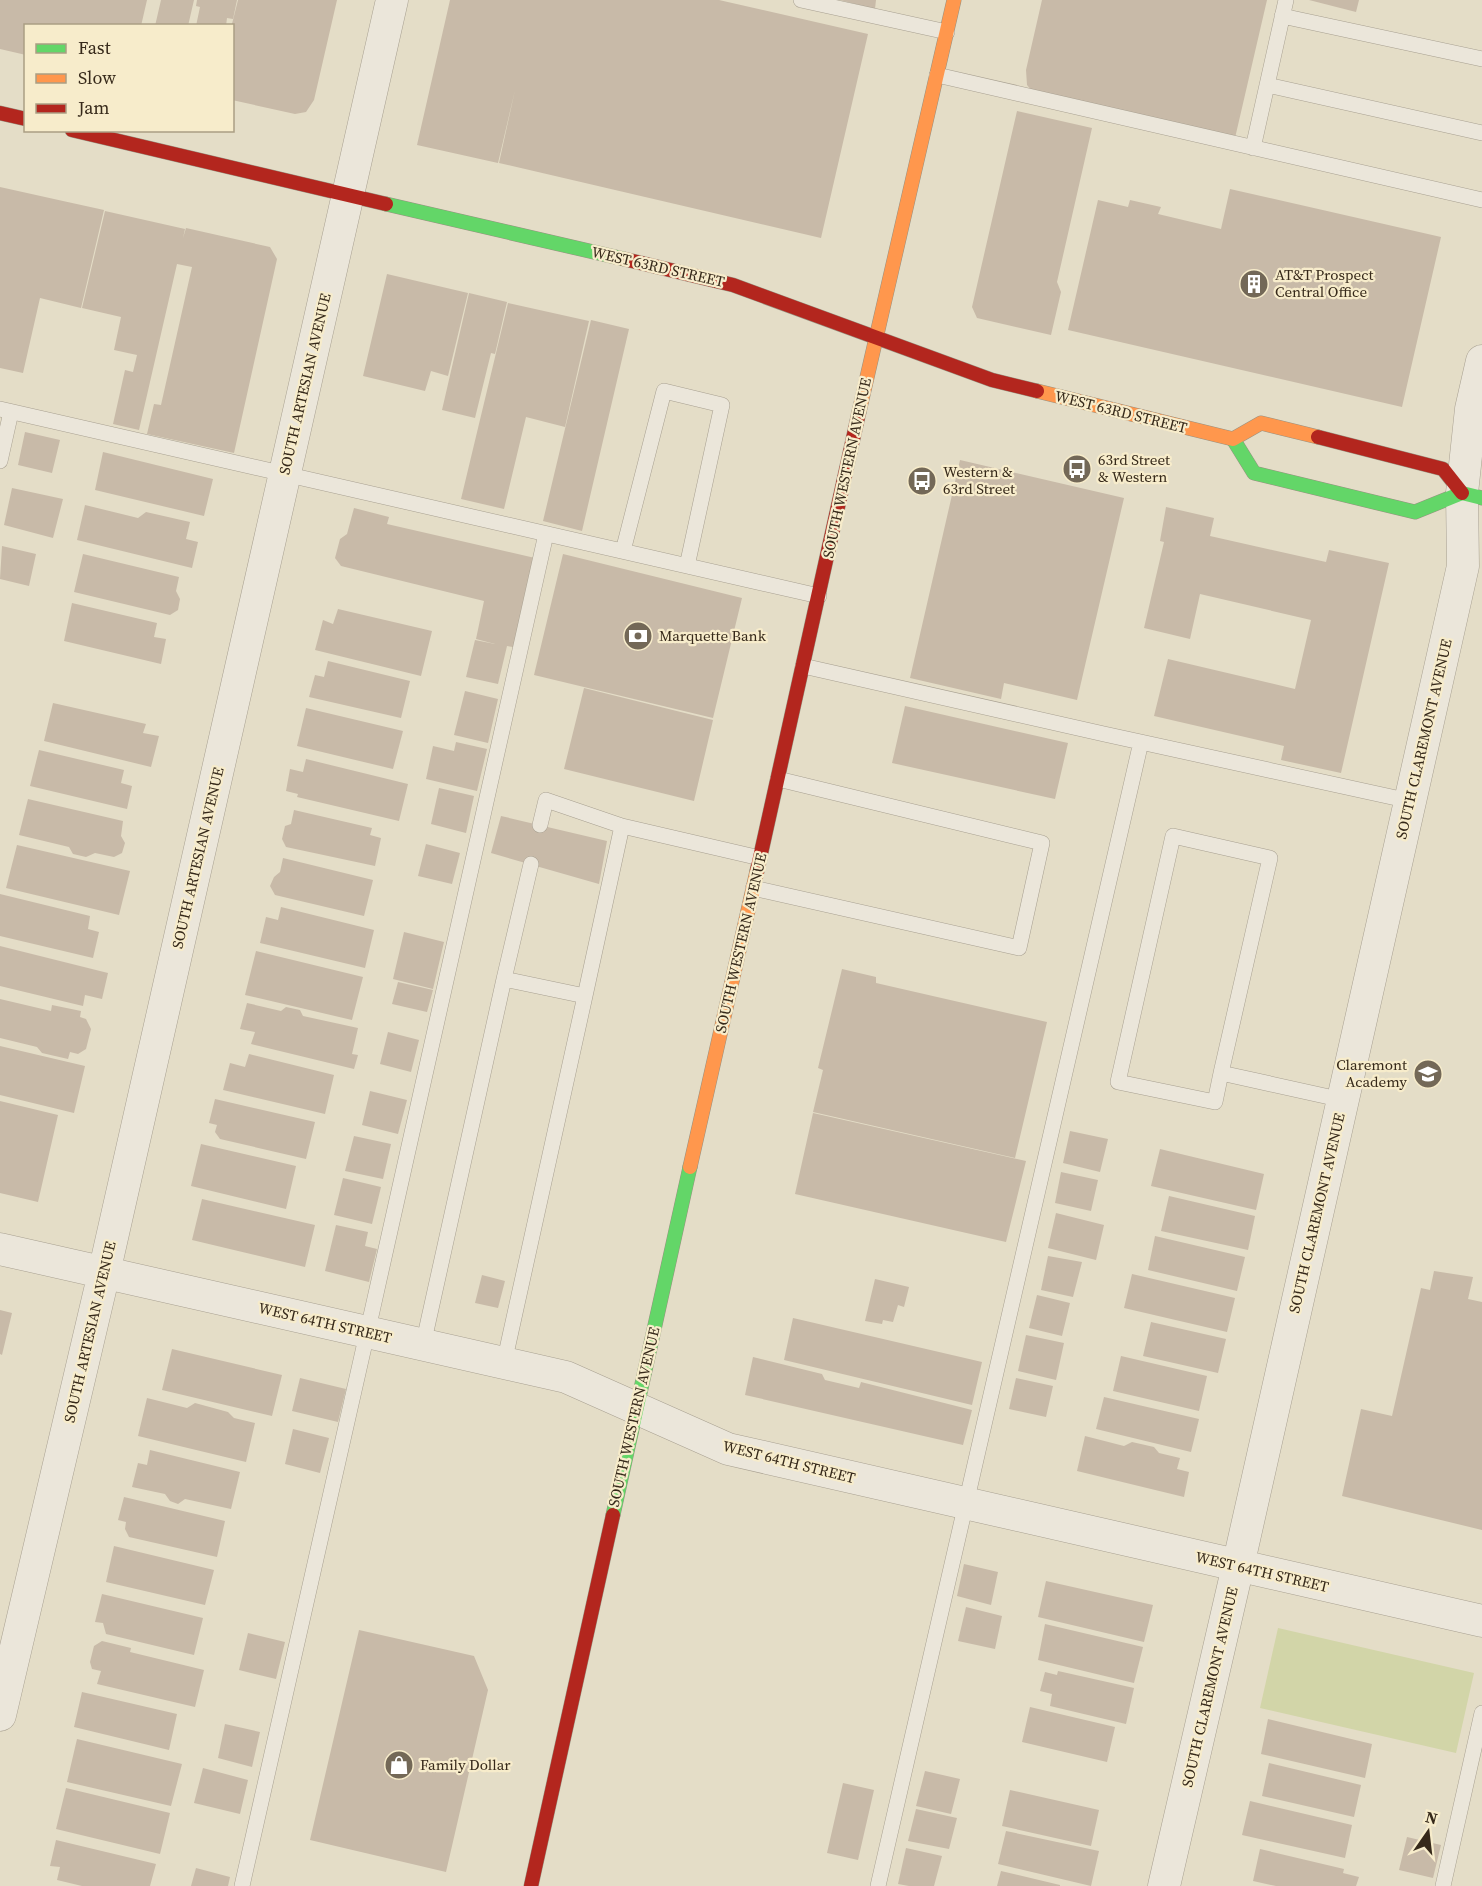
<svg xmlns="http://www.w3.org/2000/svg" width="1482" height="1886" font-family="'Source Serif 4',serif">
	<rect width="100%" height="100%" fill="#e4ddc7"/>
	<path fill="#d2d5a8" d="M1278,1628L1474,1673L1456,1753L1260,1708Z"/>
	<path fill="#c8baa8" d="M0,0H147L141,26H26V55L0,49Z
		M161,0H194L188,26H155Z
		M197,0H237L233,19L227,18L226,26H196L200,7L196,6Z
		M238,0H337L314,100L306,112L295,114L232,100V24Z
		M450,0H719L868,34L821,238L499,163L515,90L498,163L417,145Z
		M840,0H876L875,9Z
		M1042,0H1267L1235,138L1037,97L1027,85L1026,70Z
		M1309,0H1359L1356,12Z
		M1017,111L1092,128L1057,282L1061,292L1051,335L977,318L972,307Z
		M0,187L63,201L60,211L63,201L104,210L81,308L40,298L23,373L0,368Z
		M1230,189L1441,237L1402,407L1068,330L1098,200L1128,207L1130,200L1161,207L1158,214L1221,229Z
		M105,211L185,229L183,238L186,228L270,247L277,259L234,453L147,434L154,404L161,405L192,267L177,264L139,430L113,424L125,370L133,372L137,355L114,350L121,317L82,308Z
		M387,274L468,293L448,376L431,371L425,391L363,376Z
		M469,293L507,302L495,354L491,353L475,418L442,410Z
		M508,303L589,321L565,427L526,417L504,509L461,499Z
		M591,320L629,329L582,531L543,521Z
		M25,432L60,440L52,473L18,465Z
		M103,452L213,479L204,516L95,490Z
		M960,460L1124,498L1077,700L1004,683L1001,699L910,678Z
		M12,488L63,499L53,538L4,525Z
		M85,505L138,518L146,512L190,522L186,539L198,542L192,568L77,540Z
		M1166,507L1214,518L1210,536L1326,562L1329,550L1389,563L1341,773L1281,760L1284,746L1154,716L1168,659L1295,689L1311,620L1200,594L1190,639L1144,628L1164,542L1160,541Z
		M354,508L389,517L387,524L535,558L513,647L507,646L498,684L466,677L475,640L495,644L476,639L484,601L341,566L335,558L340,539L347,534Z
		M2,546L36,554L29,586L0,579Z
		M83,554L179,577L176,591L180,599L178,610L170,615L74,592Z
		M563,554L742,598L713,718L534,675Z
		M72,603L157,623L154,637L166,639L161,664L64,641Z
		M338,609L432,631L421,676L315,650L323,620L333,624Z
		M328,661L410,681L401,718L309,697L315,675L324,677Z
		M584,688L713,720L694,801L564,769Z
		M465,691L498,699L488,743L454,735Z
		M53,703L146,724L143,733L159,736L151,767L44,741Z
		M905,706L1068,743L1055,799L892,763Z
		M306,708L403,731L393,769L297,746Z
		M456,742L487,749L477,791L426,779L433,746L454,751Z
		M39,750L124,770L121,783L132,786L127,809L30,786Z
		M306,759L408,784L399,821L297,797L298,794L286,791L290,769L303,772Z
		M439,788L474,796L466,833L431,824Z
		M28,799L123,821L121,836L125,843L122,853L114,857L95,853L86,857L73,854L69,847L19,835Z
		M294,810L372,828L370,835L381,838L375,866L286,847L282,839L285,826L291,824Z
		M501,816L607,841L599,884L491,853Z
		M426,844L460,853L452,884L418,876Z
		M17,845L130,871L119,915L6,888Z
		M283,858L373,880L364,916L275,895L270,886L274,877L280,872Z
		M0,894L90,916L88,929L99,932L93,958L0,936Z
		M281,907L374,930L365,968L260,943L266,917L278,920Z
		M404,932L444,942L433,989L393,979Z
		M0,946L108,973L102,999L85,995L83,1006L0,986Z
		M256,951L363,977L352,1020L245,995Z
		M842,969L876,977V983L1047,1022L1015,1158L813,1112L823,1070L818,1068Z
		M398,982L433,990L427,1012L392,1004Z
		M0,999L51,1011L52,1005L81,1011L80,1017L86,1019L91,1029L86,1049L78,1054L70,1052L68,1059L42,1053L37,1047L0,1038Z
		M247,1003L281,1011L286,1007L300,1010L303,1016L358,1028L352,1054L358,1055L354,1069L251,1044L255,1032L240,1029Z
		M388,1032L419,1040L411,1072L380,1064Z
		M0,1046L85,1066L74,1113L0,1095Z
		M249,1054L334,1075L325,1114L223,1090L230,1063L245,1067Z
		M370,1091L407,1100L398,1134L362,1125Z
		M215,1099L315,1122L306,1159L220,1139L215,1132L217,1125L209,1123Z
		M0,1101L58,1115L38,1202L0,1193Z
		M813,1113L1026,1161L1006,1242L795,1194Z
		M1070,1131L1108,1139L1100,1172L1063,1163Z
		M354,1136L391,1144L383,1179L345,1171Z
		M201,1144L296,1166L286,1209L191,1186Z
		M1160,1149L1264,1174L1256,1210L1151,1186Z
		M1061,1172L1098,1180L1091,1211L1055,1203Z
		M343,1178L381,1187L372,1224L334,1215Z
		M1169,1196L1255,1216L1248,1250L1161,1231Z
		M202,1199L315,1225L305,1267L192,1240Z
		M1056,1213L1104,1225L1096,1260L1048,1248Z
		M336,1225L368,1232L365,1246L377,1249L369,1282L325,1271Z
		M1155,1236L1245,1257L1237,1291L1148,1270Z
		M1048,1256L1082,1262L1073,1297L1041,1290Z
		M1434,1271L1473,1277L1468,1299L1482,1302V1530L1342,1496L1361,1409L1392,1416L1421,1288L1430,1290Z
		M1132,1274L1235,1298L1227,1332L1124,1308Z
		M482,1275L505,1281L498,1308L475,1303Z
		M875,1279L909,1287L904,1307L898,1305L893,1322L883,1320L882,1324L865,1321Z
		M1037,1295L1070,1303L1062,1336L1029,1328Z
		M0,1310L12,1313L2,1355L0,1354Z
		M793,1318L982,1362L972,1405L784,1360Z
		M1151,1322L1226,1339L1218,1373L1143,1356Z
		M1026,1335L1064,1343L1056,1380L1018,1371Z
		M172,1349L282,1375L272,1416L162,1390Z
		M1121,1356L1207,1376L1199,1411L1113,1391Z
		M753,1357L822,1374L825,1380L859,1388L861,1382L972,1410L963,1445L745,1395Z
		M300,1378L346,1389L338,1422L292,1411Z
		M1016,1378L1053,1386L1046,1417L1009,1409Z
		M1104,1397L1199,1419L1191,1452L1096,1429Z
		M147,1398L187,1408L195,1403L228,1412L234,1418L255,1423L246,1462L138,1436Z
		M293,1429L329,1438L320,1473L285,1464Z
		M1085,1436L1124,1446L1132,1442L1154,1447L1159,1453L1180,1458L1177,1469L1189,1472L1184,1497L1077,1471Z
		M150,1450L240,1472L231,1509L185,1499L178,1504L170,1501L165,1494L132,1487L138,1463L147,1465Z
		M124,1497L225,1521L217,1557L129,1537L125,1529L126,1522L118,1520Z
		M114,1546L214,1570L205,1605L106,1582Z
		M964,1564L998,1572L991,1605L957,1596Z
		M1046,1581L1153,1605L1144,1642L1038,1617Z
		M102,1594L203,1618L194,1655L106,1634L103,1623L95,1622Z
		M966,1607L1002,1616L995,1649L958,1641Z
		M1045,1624L1143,1647L1134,1683L1038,1660Z
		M359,1630L474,1656L488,1690L446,1872L310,1840Z
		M248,1633L285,1642L276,1679L239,1670Z
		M102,1641L131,1648L130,1652L204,1670L195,1707L97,1684L101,1671L92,1669L90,1662L94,1646Z
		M1058,1671L1134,1688L1126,1724L1050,1706L1052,1694L1040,1691L1045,1672L1057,1675Z
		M82,1692L177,1714L169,1750L74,1727Z
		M1030,1707L1115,1727L1107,1762L1022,1742Z
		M1268,1719L1372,1744L1365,1778L1261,1754Z
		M225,1724L260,1732L252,1767L218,1758Z
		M77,1739L182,1764L171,1806L67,1782Z
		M1269,1763L1361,1785L1354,1817L1262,1796Z
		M203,1768L248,1780L240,1814L194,1803Z
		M925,1771L960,1779L951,1814L916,1806Z
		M843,1783L874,1790L858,1860L827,1853Z
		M66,1788L170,1813L160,1854L56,1829Z
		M1010,1790L1099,1810L1091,1846L1002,1826Z
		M1250,1801L1352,1825L1345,1858L1242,1835Z
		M916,1809L957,1818L949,1849L908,1841Z
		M1006,1831L1099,1851L1091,1886L998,1864Z
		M1407,1837L1441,1845L1433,1878L1399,1870Z
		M56,1840L156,1864L150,1886H82L57,1880L60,1867L50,1866Z
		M906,1848L942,1856L934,1886H909L898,1884Z
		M1260,1849L1344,1869L1343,1873L1359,1877L1356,1886H1276L1253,1881Z
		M196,1868L230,1877L228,1886H191Z
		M1001,1871L1060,1885V1886H997Z"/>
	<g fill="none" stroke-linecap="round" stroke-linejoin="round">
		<g stroke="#a8a091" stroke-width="16">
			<path id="lane" d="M801,0L947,32
				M1282,16L1482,59
				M937,75L1482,200
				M1267,85L1482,133
				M1253,148L1286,0
				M0,409L819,596
				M0,461L11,412
				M623,551L664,391L722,405L687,566
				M803,666L1104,734L1410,801
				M540,825L546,800L622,826
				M753,888L1019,948L1042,843L778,779
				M504,979L531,864
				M585,996L622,826L760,858
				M1221,1073L1215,1102L1118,1082L1173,836L1270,858L1221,1073L1343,1100
				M423,1345L504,979L585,996L504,1363
				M242,1886L373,1307L546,534
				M878,1886L1141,742
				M1443,1886L1482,1713"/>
		</g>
		<g stroke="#a8a091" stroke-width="33">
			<path id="street" d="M0,1249L566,1377L728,1449L1482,1621
				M0,1715L104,1273L392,0
				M1164,1886L1238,1566L1463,566L1462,493L1471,409L1482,361"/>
		</g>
		<g stroke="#989181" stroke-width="15">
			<path id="fast" d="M386,204L624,259
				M1233,439L1254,473L1415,512L1462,493L1482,498
				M613,1515L690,1167"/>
		</g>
		<g stroke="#989181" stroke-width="15">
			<path id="slow" d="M1037,391L1233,439L1261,423L1318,437
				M859,412L954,0
				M690,1167L757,871"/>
		</g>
		<g stroke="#989181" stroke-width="15">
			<path id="jam" d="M0,113L26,119
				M72,130L386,204
				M624,259L733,285L992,380L1037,391
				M1318,437L1443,469L1462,493
				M757,871L859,412
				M531,1886L613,1515"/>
		</g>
		<use href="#lane" stroke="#ebe6da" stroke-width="15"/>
		<use href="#street" stroke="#ebe6da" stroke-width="32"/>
		<use href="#fast" stroke="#63d668" stroke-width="14"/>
		<use href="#slow" stroke="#ff974d" stroke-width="14"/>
		<use href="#jam" stroke="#b3261e" stroke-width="14"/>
	</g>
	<defs>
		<g id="building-disc" transform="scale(1.5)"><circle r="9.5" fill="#736857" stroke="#f7eccb"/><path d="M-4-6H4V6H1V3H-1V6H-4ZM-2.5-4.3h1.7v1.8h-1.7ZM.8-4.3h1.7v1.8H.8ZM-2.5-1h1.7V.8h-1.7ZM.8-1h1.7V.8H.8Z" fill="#fff"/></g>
		<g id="bus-disc" transform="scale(1.5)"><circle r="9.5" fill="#736857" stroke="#f7eccb"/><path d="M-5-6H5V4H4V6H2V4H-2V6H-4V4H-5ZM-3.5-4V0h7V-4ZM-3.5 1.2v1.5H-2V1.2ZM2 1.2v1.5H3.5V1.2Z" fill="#fff"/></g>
		<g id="bank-disc" transform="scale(1.5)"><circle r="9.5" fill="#736857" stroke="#f7eccb"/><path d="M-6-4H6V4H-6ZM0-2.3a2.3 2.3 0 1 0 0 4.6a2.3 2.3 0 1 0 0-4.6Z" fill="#fff"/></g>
		<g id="school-disc" transform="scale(1.5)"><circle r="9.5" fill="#736857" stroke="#f7eccb"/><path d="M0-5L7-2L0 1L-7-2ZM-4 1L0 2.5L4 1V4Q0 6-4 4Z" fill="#fff"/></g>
		<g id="shop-disc" transform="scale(1.5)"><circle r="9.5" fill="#736857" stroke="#f7eccb"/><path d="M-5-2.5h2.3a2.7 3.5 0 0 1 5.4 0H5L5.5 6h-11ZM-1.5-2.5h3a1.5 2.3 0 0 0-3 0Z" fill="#fff"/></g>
	</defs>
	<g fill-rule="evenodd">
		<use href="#building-disc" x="1254" y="284"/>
		<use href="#bus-disc" x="1077" y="469"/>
		<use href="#bus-disc" x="922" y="481"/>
		<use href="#bank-disc" x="638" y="636"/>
		<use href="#school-disc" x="1428" y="1074"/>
		<use href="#shop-disc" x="399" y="1765"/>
	</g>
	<g text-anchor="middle" stroke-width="4.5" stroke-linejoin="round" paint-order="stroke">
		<g font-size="15" fill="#36291a" stroke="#f7eccb">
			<text transform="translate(658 267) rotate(13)" y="5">WEST 63RD STREET</text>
			<text transform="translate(305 384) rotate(-77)" y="5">SOUTH ARTESIAN AVENUE</text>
			<text transform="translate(1121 412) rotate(14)" y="5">WEST 63RD STREET</text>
			<text transform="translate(847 468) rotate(-78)" y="5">SOUTH WESTERN AVENUE</text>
			<text transform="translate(1424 739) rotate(-77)" y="5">SOUTH CLAREMONT AVENUE</text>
			<text transform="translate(198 858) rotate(-77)" y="5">SOUTH ARTESIAN AVENUE</text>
			<text transform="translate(741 943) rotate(-77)" y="5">SOUTH WESTERN AVENUE</text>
			<text transform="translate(1317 1213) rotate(-77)" y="5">SOUTH CLAREMONT AVENUE</text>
			<text transform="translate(325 1323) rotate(13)" y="5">WEST 64TH STREET</text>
			<text transform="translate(90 1332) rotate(-77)" y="5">SOUTH ARTESIAN AVENUE</text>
			<text transform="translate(634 1417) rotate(-77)" y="5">SOUTH WESTERN AVENUE</text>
			<text transform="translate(789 1462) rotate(14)" y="5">WEST 64TH STREET</text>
			<text transform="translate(1262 1572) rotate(13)" y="5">WEST 64TH STREET</text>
			<text transform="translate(1210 1687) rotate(-77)" y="5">SOUTH CLAREMONT AVENUE</text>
		</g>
		<g font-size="15" fill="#36291a" stroke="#f7eccb" text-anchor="start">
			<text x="1275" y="280">AT&amp;T Prospect<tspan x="1275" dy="17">Central Office</tspan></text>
			<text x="1098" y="465">63rd Street<tspan x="1098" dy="17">&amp; Western</tspan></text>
			<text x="943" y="477">Western &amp;<tspan x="943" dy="17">63rd Street</tspan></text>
			<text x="659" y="641">Marquette Bank</text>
			<text x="1407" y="1070" text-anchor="end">Claremont<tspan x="1407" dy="17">Academy</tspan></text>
			<text x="420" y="1770">Family Dollar</text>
		</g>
	</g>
	<rect x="24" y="24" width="210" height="108" fill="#f7eccb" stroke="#aa9e84" stroke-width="1.5"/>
	<rect x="36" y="44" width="30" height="9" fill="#63d668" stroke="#aa9e84" stroke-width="1.5"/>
	<text x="78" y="54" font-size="18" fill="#36291a">Fast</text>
	<rect x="36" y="74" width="30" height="9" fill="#ff974d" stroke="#aa9e84" stroke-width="1.5"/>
	<text x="78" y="84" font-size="18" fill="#36291a">Slow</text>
	<rect x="36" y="104" width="30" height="9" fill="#b3261e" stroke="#aa9e84" stroke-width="1.5"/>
	<text x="78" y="114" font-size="18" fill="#36291a">Jam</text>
	<g transform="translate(1428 1832) rotate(14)" stroke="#f7eccb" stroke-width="4.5" paint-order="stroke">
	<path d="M0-4.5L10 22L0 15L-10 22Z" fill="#36291a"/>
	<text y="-9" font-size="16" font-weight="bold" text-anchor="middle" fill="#36291a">N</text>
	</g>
</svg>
